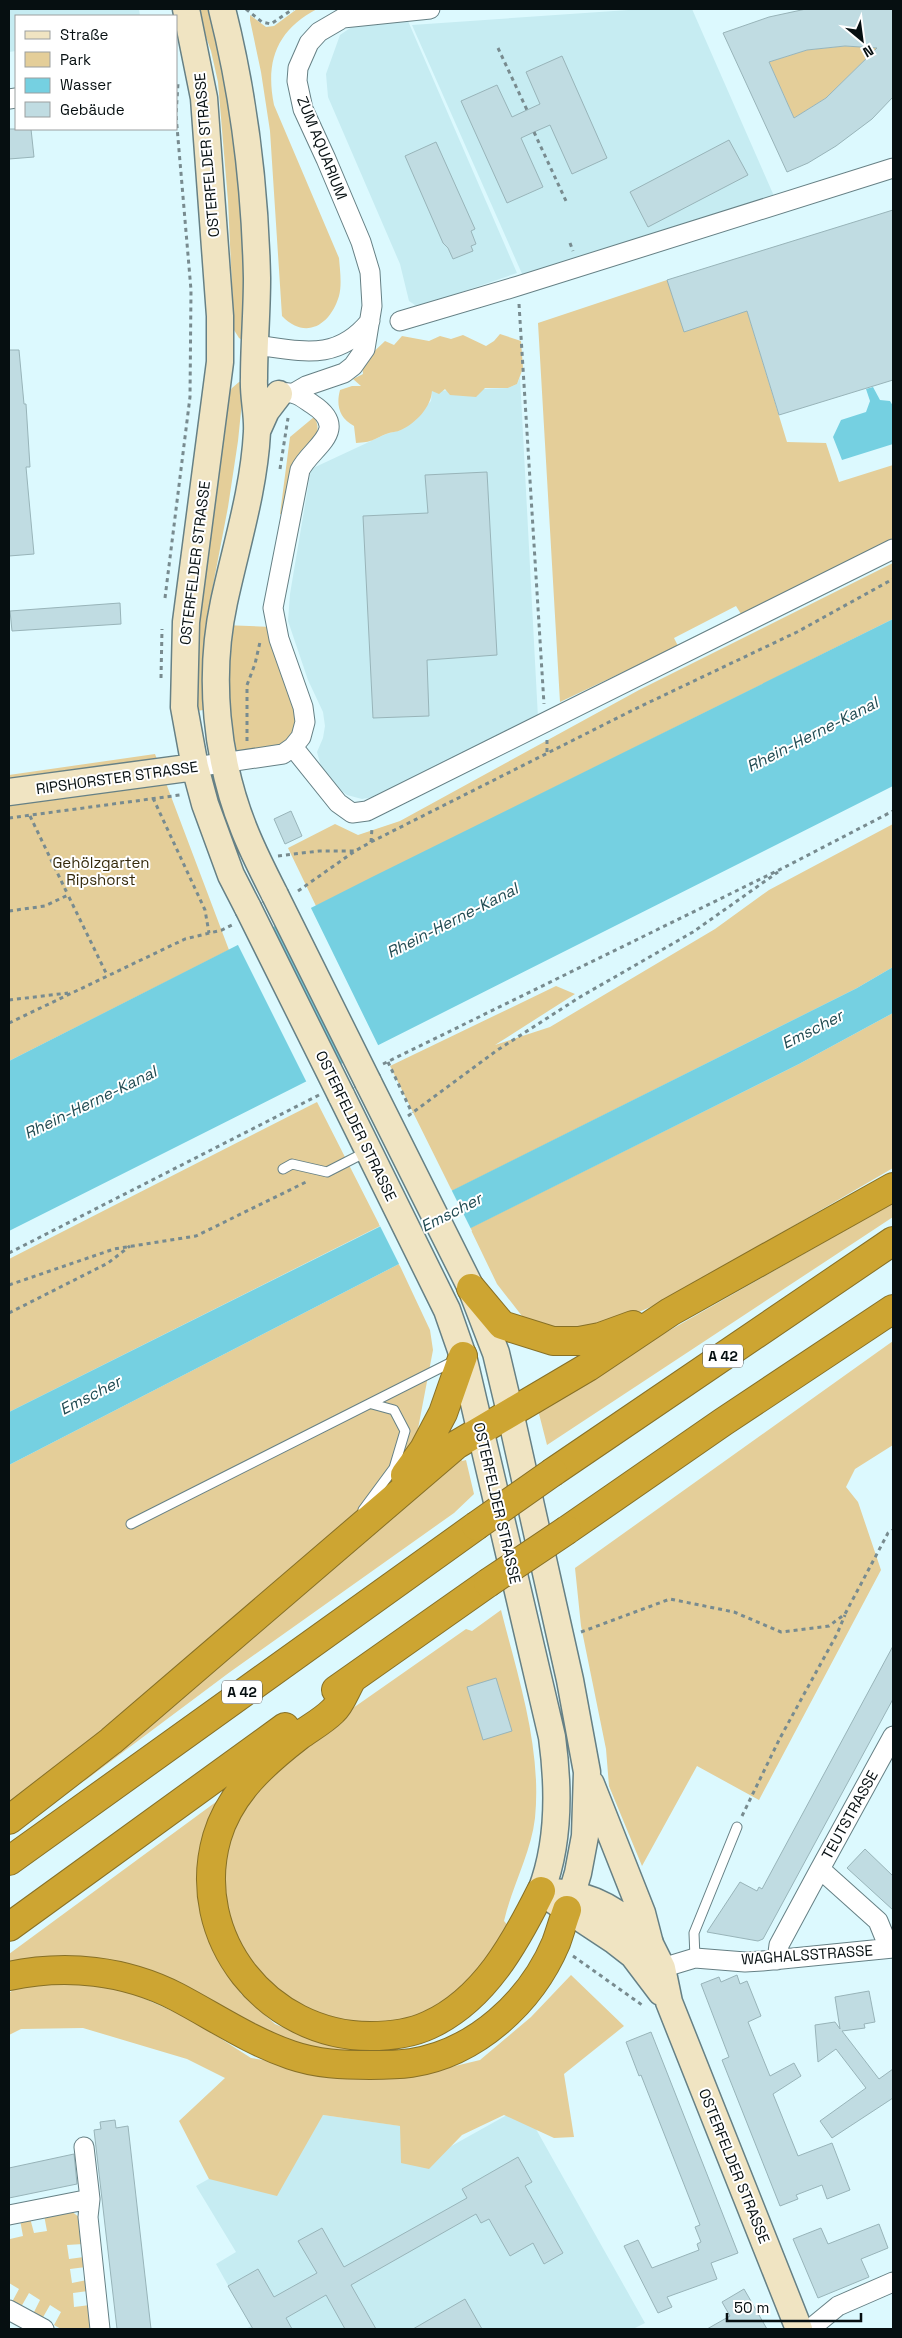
<svg xmlns="http://www.w3.org/2000/svg" width="902" height="2338" font-family="'Space Grotesk',sans-serif">
	<rect width="100%" height="100%" fill="#dcf9fe"/>
	<path fill="#c6ecf2" d="M9,9H139L140,16H16V51L9,52Z
		M643,9H692L774,196L523,276L412,25Z
		M408,21L517,273L418,307L409,301L400,264L328,97L326,74L340,35L353,26Z
		M520,377L538,718L379,796L362,799L347,795L333,784L322,770L317,752L323,738L325,726L323,712L308,680L288,621L290,594L311,469L386,434L401,430L431,401L432,391L508,388L517,384Z
		M523,2106L645,2323L633,2329H246L251,2326L216,2264L236,2252L196,2186L323,2115L401,2126L421,2163Z"/>
	<path fill="#e4ce99" d="M196,9H213L246,213L244,341L239,338L234,330L228,201L218,82L211,51Z
		M297,9H317C277,30 265,61 274,105L339,258C340,270 342,285 339,296C330,326 305,340 282,316L270,131L261,72L250,20V15L266,27L274,26Z
		M845,46L877,48L826,98L794,118L769,62L807,50Z
		M667,280L744,301L787,442L826,443L839,482L893,465V538L741,614L736,606L674,638L678,646L560,702L538,323Z
		M500,334L521,341L523,368L517,384L508,388H485L476,397L450,395L445,389L439,394L432,391C431,407 416,423 401,430C397,432 391,432 386,434C372,440 373,442 356,443L354,426C339,418 336,405 340,390L352,386H361L353,379L363,374L362,363L385,341L394,345L402,336L429,341L440,336L451,339L463,335L486,346L494,341Z
		M239,382H244L238,441L228,507L206,622L202,689L203,710L197,711L199,605L222,406L232,388Z
		M314,417C327,438 301,445 295,460C289,477 288,497 285,515L280,514L290,437Z
		M893,563V619L316,906L288,848L335,824L358,835L400,821L639,690Z
		M223,625L272,627L304,716L292,748L227,762Z
		M155,754L229,950L9,1061V775Z
		M893,824V967L857,988L452,1191L390,1066L556,986L575,994L495,1045L550,1027L715,929L769,890Z
		M893,1013V1168L666,1300L610,1325L564,1333L529,1325L497,1284L470,1228L799,1064Z
		M317,1102L380,1226L9,1412V1259Z
		M893,1203V1217L547,1445L537,1406Z
		M399,1264L430,1330L433,1350L413,1455L391,1479L351,1516L9,1811V1465Z
		M893,1341V1445L855,1469L846,1487L858,1502L881,1570L759,1800L697,1766L642,1866L609,1786L606,1749L581,1626L575,1568Z
		M459,1453L462,1461L466,1460L474,1494L454,1513L230,1672L83,1782L222,1656Z
		M501,1610C518,1677 542,1748 535,1818C531,1853 512,1886 504,1921L512,1930L451,2000L414,2021L347,2025L282,1998L250,1966L237,1942L225,1906L222,1873L230,1832L246,1799L303,1743L466,1629L472,1631Z
		M224,1796L218,1956L241,1994L275,2024L319,2043L376,2053L319,2052L261,2032L142,1967L84,1963L9,1969V1954Z
		M571,1975L624,2026L564,2074L574,2137L554,2138L504,2115L462,2135L429,2169L401,2163L400,2126L323,2115L277,2196L209,2179L179,2121L225,2078L187,2059L83,2028L21,2029L9,2035V1993L13,1990L51,1980L116,1986L190,2019L251,2058L344,2074H422L480,2060L531,2017Z
		M71,2211L79,2217L83,2244L67,2245L69,2259L84,2257L86,2267L70,2269L72,2283L87,2280L88,2291L73,2293L74,2307L90,2305L91,2326L88,2329H61L54,2325L61,2312L50,2305L42,2319L33,2314L40,2300L29,2293L21,2307L12,2302L19,2289L9,2283V2231L10,2239L23,2236L20,2220L30,2218L34,2233L47,2231L44,2215Z"/>
	<path fill="#75d0e1" d="M873,387L880,400L890,401L893,406V444L842,460L833,437L841,420L866,412L870,401L866,389Z
		M893,619V786L9,1231V1061L372,877Z
		M893,967V1013L799,1064L399,1264L9,1465V1412L857,988Z"/>
	<path fill="#dcf9fe" d="M310,906L379,1047L367,1053L298,912Z
		M248,937L318,1077L307,1083L237,943Z
		M451,1189L472,1231L400,1266L379,1224Z"/>
	<path fill="#c0dce2" stroke="#98b4b9" fill-rule="evenodd" d="M806,9H893V97L872,119L836,146L808,163L787,172L723,33L769,17ZM845,46L877,48L826,98L794,118L769,62L807,50Z
		M562,56L607,158L572,174L550,125L534,132L521,138L543,187L507,203L461,101L497,85L512,117L527,110L540,104L526,72Z
		M9,129H31L34,157L9,159Z
		M729,140L748,175L648,227L630,192Z
		M436,142L475,229L471,231L476,244L471,246L473,251L453,259L448,248L443,243L405,156Z
		M893,210V380L779,415L747,311L684,332L667,280Z
		M9,350H19L24,404H26L30,467H26L34,554L9,556Z
		M487,472L497,655L427,660L429,716L373,718L363,516L428,513L425,475Z
		M120,603L121,624L12,631L10,611Z
		M291,811L302,836L285,844L274,819Z
		M893,1646V1699L763,1939L758,1941L707,1932L740,1882L757,1891L759,1887L762,1889Z
		M496,1678L512,1731L483,1740L467,1687Z
		M865,1849L893,1876V1910L847,1868Z
		M737,1975L740,1984L747,1981L761,2016L748,2022L770,2076L794,2063L801,2076L773,2094L798,2156L832,2143L850,2190L827,2199L822,2185L796,2195L798,2199L780,2206L722,2060L729,2057L701,1984L719,1977L721,1982Z
		M869,1991L875,2022L864,2024L865,2028L842,2031L879,2079L893,2069V2098L832,2138L820,2121L866,2088L836,2049L818,2062L815,2025L835,2022L840,2029L835,1997Z
		M651,2032L738,2253L711,2263L717,2279L667,2297L672,2307L658,2313L624,2246L638,2240L652,2268L699,2250L697,2244L701,2242L695,2227L700,2225L641,2075L639,2076L626,2042Z
		M115,2120L116,2128L128,2126L151,2329H117L94,2130L101,2129L100,2122Z
		M74,2154L77,2184L9,2198V2168Z
		M518,2157L532,2182L525,2186L563,2253L544,2264L533,2243L510,2256L489,2219L481,2223L476,2214L351,2285L376,2329H345L326,2295L286,2318L292,2329H253L228,2286L258,2269L274,2297L317,2273L298,2241L322,2228L344,2267L467,2198L462,2189Z
		M879,2224L888,2248L861,2259L869,2277L818,2298L793,2239L821,2228L828,2244Z
		M744,2289L767,2329H707L730,2316L722,2302Z
		M465,2299L482,2329H413Z"/>
	<g fill="none" stroke-linecap="round" stroke-linejoin="round">
		<g stroke="#668085" stroke-width="11">
			<path id="lane" d="M283,1169L292,1164L327,1172L366,1152
				M363,1510L394,1468L405,1431L394,1410L372,1404
				M131,1524L454,1361
				M695,1958L694,1933L737,1827"/>
		</g>
		<g stroke="#668085" stroke-width="21">
			<path id="street" d="M9,99L16,98
				M400,321L518,286L893,168
				M255,345C302,351 337,362 370,321
				M294,393L306,386L344,373L353,366L365,349L372,306L370,272L361,242L326,159L303,109L297,81L298,68L309,43L319,32L343,18L430,9
				M293,747L338,803L352,813L367,811L893,549
				M195,767L283,754L293,747L301,737L305,722L303,707L279,639L273,608L300,470C311,447 352,430 312,404C303,398 295,391 284,393
				M889,1948L878,1921L820,1869L893,1736
				M777,1960L779,1945L820,1869
				M662,1968L695,1958L745,1962L762,1961L893,1948
				M84,2147L90,2199
				M9,2215L90,2199L88,2217L100,2329
				M9,2310L44,2329
				M810,2329L838,2306L893,2282"/>
		</g>
		<g stroke="#668085" stroke-width="29">
			<path id="secondary" d="M186,9L204,98L220,316V362L186,622L184,707L195,767L205,804L231,875L248,908
				M222,9C244,96 255,188 257,278C257,312 254,345 254,378C253,396 258,414 257,432C254,490 236,546 224,602C208,676 216,759 244,829C253,852 264,873 275,895
				M257,431L266,411L279,394
				M9,792L195,767
				M368,1082L471,1288L496,1353L510,1412L570,1680L587,1772L585,1836L578,1873L567,1910
				M341,1095L447,1310L463,1356L552,1737C559,1788 560,1842 541,1891
				M591,1784L642,1913L650,1944L662,1968L669,2002L799,2329
				M555,1892C594,1895 625,1914 650,1943
				M553,1900L615,1941L633,1955L661,1992"/>
		</g>
		<g stroke="#877026" stroke-width="30">
			<path id="highway" d="M471,1288L502,1325L553,1341H579L600,1337L633,1325
				M553,1472L893,1241
				M405,1475L424,1449L443,1413L463,1356
				M567,1530L723,1422L893,1309
				M352,1679C346,1689 341,1704 333,1711C323,1721 310,1728 299,1736C264,1763 230,1793 217,1837C188,1938 268,2036 370,2036C391,2036 410,2034 429,2025C484,2000 515,1943 541,1891
				M336,1690L488,1583
				M9,1820L111,1741L456,1445L588,1367L670,1312L893,1187
				M9,1861L476,1526
				M9,1927L285,1727
				M9,1976C66,1964 125,1970 177,1997C215,2017 250,2041 291,2055C317,2064 343,2065 370,2065C383,2065 397,2065 411,2063C476,2053 531,2002 556,1943C560,1932 563,1921 567,1910"/>
		</g>
		<path stroke="#788b8f" stroke-width="3" stroke-dasharray="4 4" stroke-linecap="butt" d="M246,9L262,22L271,24L293,9
			M498,48L527,110
			M534,132L566,201
			M570,243L573,251
			M519,304L544,704
			M280,469L288,418
			M165,598L190,397L191,290L176,115L178,84
			M161,678L162,629
			M547,740V755
			M247,741V685L255,664L260,642
			M153,798L205,910L209,933
			M30,816L68,895
			M9,818L180,795
			M371,842L372,828
			M278,856L319,851H354
			M298,891L355,851L371,842L635,709L797,632L893,579
			M9,911L45,906L68,895L107,975
			M9,1000L68,993
			M9,1023L185,939L222,930L234,924
			M388,1062L412,1113
			M383,1064L785,867L893,811
			M408,1116L496,1051L580,997L693,932L778,872
			M9,1253L319,1095
			M9,1285L114,1249L196,1236L308,1181
			M9,1313L108,1263L130,1246
			M581,1632L670,1599L734,1612L781,1632L829,1626L845,1614L888,1533L893,1530
			M742,1816L780,1738L837,1634L845,1615
			M573,1956L642,2005"/>
		<use href="#lane" stroke="#fff" stroke-width="9"/>
		<use href="#street" stroke="#fff" stroke-width="19"/>
		<use href="#secondary" stroke="#f0e4c2" stroke-width="26"/>
		<use href="#highway" stroke="#cda532" stroke-width="28"/>
		<g stroke="#668085" stroke-width="29" stroke-linecap="butt">
			<path id="secondary-bridge" d="M275,895L368,1082
				M248,908L341,1095"/>
		</g>
		<g stroke="#877026" stroke-width="30" stroke-linecap="butt">
			<path id="highway-bridge" d="M476,1526L553,1472
				M488,1583L567,1530"/>
		</g>
		<use href="#secondary-bridge" stroke="#f0e4c2" stroke-width="26"/>
		<use href="#highway-bridge" stroke="#cda532" stroke-width="28"/>
	</g>
	<g text-anchor="middle" stroke-width="4" stroke-linejoin="round" paint-order="stroke">
		<g fill="#fff" stroke="#515758" stroke-width="1">
			<rect x="703" y="1344.5" width="40" height="23" rx="4"/>
			<rect x="222" y="1680.5" width="40" height="23" rx="4"/>
		</g>
		<g font-size="14" font-weight="bold" fill="#060f11">
			<text x="723" y="1361">A 42</text>
			<text x="242" y="1697">A 42</text>
		</g>
		<g font-size="15" fill="#060f11" stroke="#fff">
			<text transform="translate(322 148) rotate(68)" y="5">ZUM AQUARIUM</text>
			<text transform="translate(207 155) rotate(-95)" y="5">OSTERFELDER STRASSE</text>
			<text transform="translate(195 563) rotate(-83)" y="5">OSTERFELDER STRASSE</text>
			<text transform="translate(117 778) rotate(-8)" y="5">RIPSHORSTER STRASSE</text>
			<text transform="translate(356 1126) rotate(64)" y="5">OSTERFELDER STRASSE</text>
			<text transform="translate(497 1503) rotate(77)" y="5">OSTERFELDER STRASSE</text>
			<text transform="translate(850 1815) rotate(-61)" y="5">TEUTSTRASSE</text>
			<text transform="translate(807 1955) rotate(-4)" y="5">WAGHALSSTRASSE</text>
			<text transform="translate(734 2166) rotate(68)" y="5">OSTERFELDER STRASSE</text>
		</g>
		<g font-size="15" fill="#352a0c" stroke="#fff">
			<text x="101" y="868">Gehölzgarten<tspan x="101" dy="17">Ripshorst</tspan></text>
		</g>
		<g font-size="16" font-style="italic" fill="#214b52" stroke="#fff">
			<text transform="translate(812 734) rotate(-27)" y="6">Rhein-Herne-Kanal</text>
			<text transform="translate(452 920) rotate(-27)" y="6">Rhein-Herne-Kanal</text>
			<text transform="translate(812 1029) rotate(-27)" y="6">Emscher</text>
			<text transform="translate(90 1102) rotate(-26)" y="6">Rhein-Herne-Kanal</text>
			<text transform="translate(451 1212) rotate(-27)" y="6">Emscher</text>
			<text transform="translate(90 1395) rotate(-27)" y="6">Emscher</text>
		</g>
	</g>
	<rect width="902" height="2338" fill="none" stroke="#060f11" stroke-width="20"/>
	<rect x="15" y="15" width="162" height="115" fill="#ffffff" stroke="#9b9fa0"/>
	<rect x="25" y="31" width="25" height="8" fill="#f0e4c2" stroke="#9b9fa0"/>
	<text x="60" y="40" font-size="15" fill="#060f11">Straße</text>
	<rect x="25" y="52" width="25" height="15" fill="#e4ce99" stroke="#9b9fa0"/>
	<text x="60" y="65" font-size="15" fill="#060f11">Park</text>
	<rect x="25" y="78" width="25" height="15" fill="#75d0e1" stroke="#9b9fa0"/>
	<text x="60" y="90" font-size="15" fill="#060f11">Wasser</text>
	<rect x="25" y="102" width="25" height="15" fill="#c0dce2" stroke="#9b9fa0"/>
	<text x="60" y="115" font-size="15" fill="#060f11">Gebäude</text>
	<g transform="translate(862 40) rotate(151)" stroke="#ffffff" stroke-width="4" paint-order="stroke">
	<path d="M0-4L9 19L0 12L-9 19Z" fill="#060f11"/>
	<text y="-8" font-size="14" font-weight="bold" text-anchor="middle" fill="#060f11">N</text>
	</g>
	<path d="M727 2313v8h134v-8" fill="none" stroke="#060f11" stroke-width="2.5"/>
	<text x="734" y="2313" font-size="15" fill="#060f11" stroke="#ffffff" stroke-width="4" paint-order="stroke">50 m</text>
</svg>
